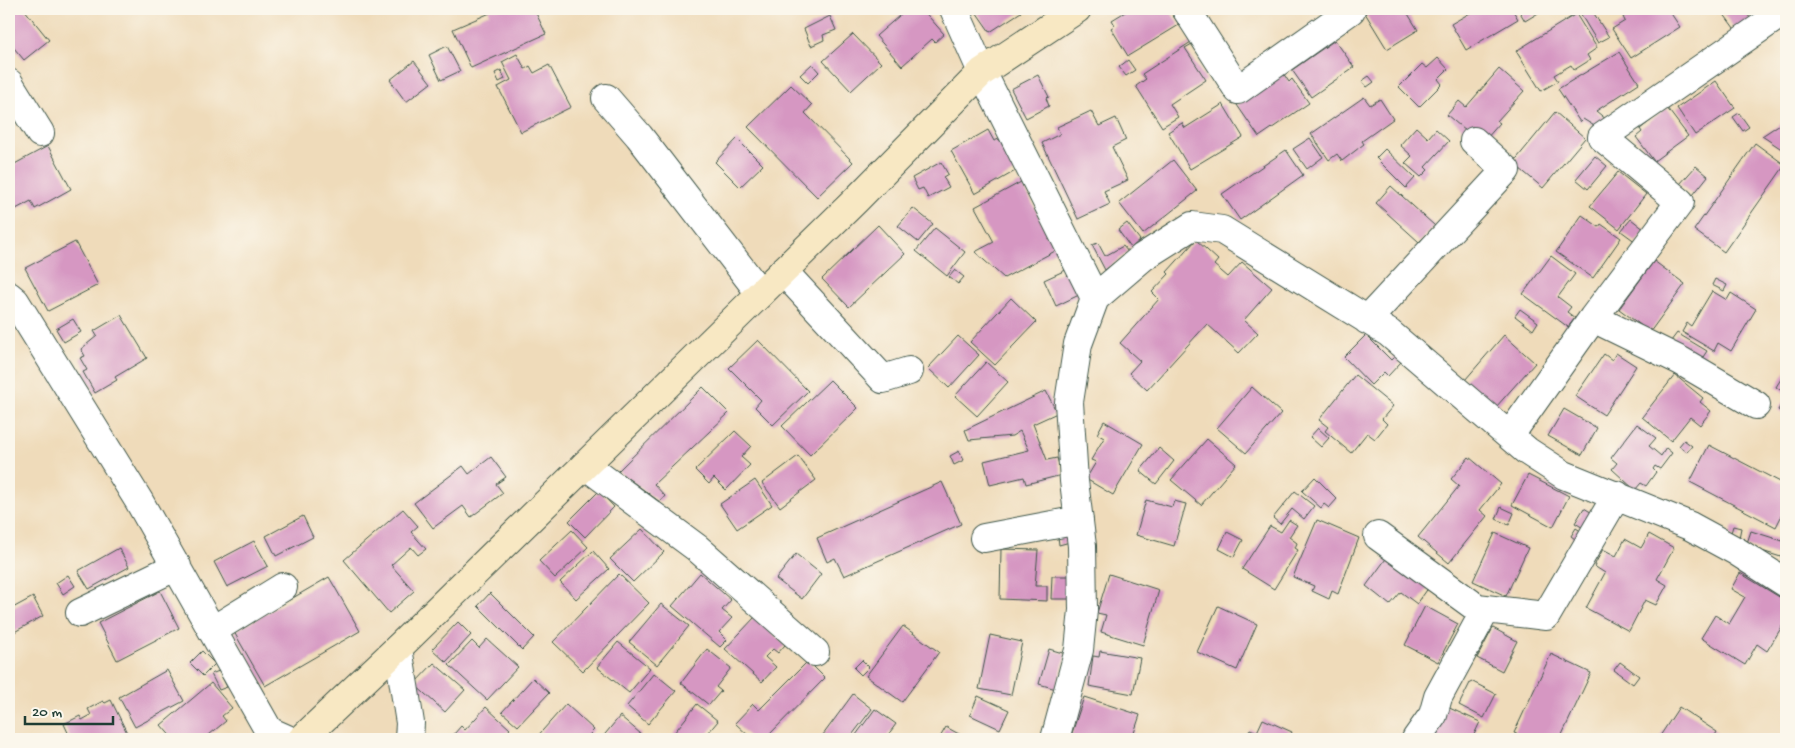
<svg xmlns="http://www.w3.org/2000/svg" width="1795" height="748" font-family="'Gochi Hand',sans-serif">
	<rect width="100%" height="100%" fill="#fbf7ec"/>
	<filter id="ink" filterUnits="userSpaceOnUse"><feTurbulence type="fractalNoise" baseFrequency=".02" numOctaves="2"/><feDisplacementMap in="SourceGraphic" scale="10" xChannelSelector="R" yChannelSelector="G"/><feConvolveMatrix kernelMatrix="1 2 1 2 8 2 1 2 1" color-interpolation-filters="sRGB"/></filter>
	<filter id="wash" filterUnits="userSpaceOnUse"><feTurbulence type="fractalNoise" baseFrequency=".0096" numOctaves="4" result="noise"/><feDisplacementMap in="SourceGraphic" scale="20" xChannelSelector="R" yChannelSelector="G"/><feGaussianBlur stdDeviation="1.12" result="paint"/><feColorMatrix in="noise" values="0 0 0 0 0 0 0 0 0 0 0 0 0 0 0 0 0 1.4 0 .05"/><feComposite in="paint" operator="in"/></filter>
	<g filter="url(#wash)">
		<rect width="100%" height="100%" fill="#efdbba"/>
		<g id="blocks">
			<path fill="#d697c2" d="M9,9H24L49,40L24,60L9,42Z
				M488,9H534L546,34L471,68L453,29L490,13Z
				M907,9H922L944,34L935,42L932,39L902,66L876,36Z
				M974,9H1019L1021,12L990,32Z
				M1130,9H1169L1179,25L1128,56L1111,28L1115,25L1112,20Z
				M1202,9H1218L1207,16Z
				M1371,9H1405L1418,30L1387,49L1365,13Z
				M1477,9H1512L1518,19L1466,50L1451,24Z
				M1518,9H1545L1525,21Z
				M1591,9L1609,37L1598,43L1581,15Z
				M1635,9H1668L1680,27L1631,58L1612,29L1625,21L1623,17Z
				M1729,9H1744L1752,21L1737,32L1723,13Z
				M1748,9H1769L1755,18Z
				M1576,14L1597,48L1587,55L1590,60L1574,70L1571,65L1554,75L1558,81L1541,91L1516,51Z
				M830,16L836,30L823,35L824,40L811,46L804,29Z
				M853,34L881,63L851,91L823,61Z
				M1335,40L1354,67L1311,97L1292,70Z
				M1191,42L1192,44L1185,48L1206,80L1170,104L1178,117L1162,127L1136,86L1146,79L1142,74Z
				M447,46L460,71L441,80L429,55Z
				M1619,52L1639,83L1596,111L1607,120L1596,127L1583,119L1580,122L1558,89Z
				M517,54L525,69L530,66L534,73L549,65L571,107L521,132L498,87L511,80L502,62Z
				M1438,58L1448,69L1438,79L1442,84L1419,107L1399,87L1422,64L1427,68Z
				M1128,60L1135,70L1126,76L1119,67Z
				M414,61L431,83L406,102L390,80Z
				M812,64L819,72L808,83L800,75Z
				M1499,69L1524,91L1497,121L1500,123L1486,139L1472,126L1467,132L1447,115L1459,101L1466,107Z
				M501,70L505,79L499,82L495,73Z
				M1283,73L1289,82L1292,79L1309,103L1259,137L1237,105Z
				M1038,75L1049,97L1046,98L1049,106L1026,118L1011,89Z
				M1369,76L1374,82L1367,87L1362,81Z
				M1716,81L1735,108L1695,135L1677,108Z
				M791,85L812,105L805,113L853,162L817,197L748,127Z
				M1364,97L1370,105L1380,99L1393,119L1362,141L1364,144L1342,161L1337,154L1329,160L1311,134Z
				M1223,104L1243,137L1190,169L1168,132L1182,123L1185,128Z
				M1667,108L1688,136L1654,161L1636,137L1642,132L1640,129Z
				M1091,111L1099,126L1116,118L1126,140L1112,147L1128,180L1104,191L1110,204L1078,219L1042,143L1060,134L1057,127Z
				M1555,112L1585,138L1543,188L1513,163Z
				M1739,113L1749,127L1743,131L1733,117Z
				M1786,120V148L1783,150L1762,136Z
				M1416,127L1428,138L1436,129L1449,141L1425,167L1428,170L1421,177L1405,163L1412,156L1400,145Z
				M988,130L994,141L999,139L1017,170L975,194L951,151Z
				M1310,138L1323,157L1307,169L1293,149Z
				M737,139L763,165L740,187L715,162Z
				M1755,143L1785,165L1724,252L1694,230Z
				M48,146L71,189L35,209L31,201L14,210L9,201V167Z
				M1385,149L1415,178L1406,188L1376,158Z
				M1286,150L1303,175L1240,220L1222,194Z
				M1595,156L1607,166L1588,189L1576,179Z
				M1173,160L1197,191L1143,234L1119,203Z
				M941,162L948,174L943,177L949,187L928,198L923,188L918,190L912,178Z
				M1696,166L1708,176L1693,195L1680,184Z
				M1618,172L1646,194L1619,229L1590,206Z
				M1021,182L1057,250L1004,278L975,252L994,242L975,207Z
				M1391,186L1435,226L1419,242L1376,203Z
				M913,208L933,224L918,242L898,226Z
				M1582,215L1599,227L1601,224L1621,238L1593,278L1556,252Z
				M1631,219L1645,230L1636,242L1621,231Z
				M1127,223L1140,240L1131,248L1118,230Z
				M878,225L905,254L849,307L822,279Z
				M935,228L965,252L947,276L916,251Z
				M1196,240L1218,260L1214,265L1228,277L1242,262L1272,288L1244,320L1258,333L1239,353L1207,324L1147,390L1129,373L1140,361L1120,343L1159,299L1152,292L1169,274L1167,272Z
				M75,242L98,285L48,311L25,268Z
				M1098,243L1105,256L1123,246L1128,252L1105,270L1092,245Z
				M1551,256L1575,274L1558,297L1571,307L1567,312L1575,318L1568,327L1523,294Z
				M1654,261L1685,284L1650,332L1619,309Z
				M1068,269L1079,295L1056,306L1044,280Z
				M955,270L964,277L958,284L949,277Z
				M1715,279L1727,285L1724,291L1712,285Z
				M1712,291L1727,300L1731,293L1756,309L1731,351L1718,343L1714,351L1682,332L1687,323L1691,326Z
				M1011,298L1036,322L995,365L970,342Z
				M1520,309L1538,322L1533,330L1515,316Z
				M121,315L147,358L115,377L117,380L95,393L83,372L87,370L80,358L85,356L81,349L97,336L94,331Z
				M73,319L81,332L64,342L56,329Z
				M1677,333L1707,351L1701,360L1671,341Z
				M1366,335L1391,360L1395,356L1401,362L1388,376L1384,372L1371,385L1344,357Z
				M1504,335L1535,363L1496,407L1465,380Z
				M958,336L979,355L949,388L928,368Z
				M758,340L808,391L773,425L755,407L761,400L729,368Z
				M1616,353L1636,366L1604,415L1575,396L1604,354L1612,360Z
				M986,362L1008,382L977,416L955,396Z
				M1786,371V394L1776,387Z
				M1355,375L1393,406L1382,419L1387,424L1375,439L1367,433L1351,453L1325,431L1328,427L1319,420Z
				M1675,375L1703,398L1700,402L1711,411L1700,425L1690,417L1671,441L1642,417Z
				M830,380L858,408L810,455L782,426Z
				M703,387L729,413L654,484L665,496L660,502L618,471Z
				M1252,387L1281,413L1246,453L1217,428Z
				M1046,391L1057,413L1033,424L1047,460L1057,458L1062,475L1026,484L1024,477L990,485L984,461L1029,450L1020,431L1012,436L969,440L965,430Z
				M1786,397V415L1778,410Z
				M1564,409L1597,428L1582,455L1548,436Z
				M1104,421L1143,444L1113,495L1086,479L1096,462L1091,460L1104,438L1097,434Z
				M1637,424L1656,438L1649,446L1661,456L1666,448L1672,453L1660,469L1655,466L1653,469L1656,472L1646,486L1641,483L1635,490L1612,469L1617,463L1611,458Z
				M1318,428L1329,438L1321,447L1310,437Z
				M735,431L751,446L741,457L750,465L726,490L714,478L709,484L695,470Z
				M1207,439L1236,464L1201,505L1171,480Z
				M1684,440L1692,446L1687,452L1679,446Z
				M1709,445L1786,485V512L1784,511L1776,527L1690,482Z
				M1159,448L1174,461L1156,484L1140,471Z
				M959,451L964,460L954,465L950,456Z
				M798,456L816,480L780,507L762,483Z
				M491,457L506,477L496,484L503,493L471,517L463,506L433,528L414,503L463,466L469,474Z
				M1469,457L1501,484L1480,510L1487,516L1449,563L1418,537L1459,486L1451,479Z
				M1528,475L1569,496L1553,527L1512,505Z
				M1315,477L1337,499L1329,508L1324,504L1321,508L1302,491Z
				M755,480L772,505L737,529L720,504Z
				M942,482L961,524L844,576L835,558L827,562L817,538Z
				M599,491L614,507L585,537L569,521Z
				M1295,491L1314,506L1304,519L1292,509L1280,524L1273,518Z
				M1146,500L1172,507L1174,501L1186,504L1174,546L1136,535Z
				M1501,507L1514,513L1509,525L1496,519Z
				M1584,508L1594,514L1585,529L1575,523Z
				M403,509L418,526L411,532L426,549L418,555L411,547L391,565L414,591L389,613L344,560Z
				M303,516L313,537L276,556L266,536Z
				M1289,520L1297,525L1289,537L1297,543L1295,548L1298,550L1274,589L1242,569L1270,526L1281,532Z
				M1317,520L1359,538L1338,594L1332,591L1329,599L1312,591L1314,586L1293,577Z
				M1733,526L1741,528L1739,538L1730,536Z
				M1576,528L1585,534L1579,542L1571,536Z
				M642,529L664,552L633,582L610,559Z
				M572,530L588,547L555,578L539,561Z
				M1751,531L1786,542L1784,558L1746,546Z
				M1227,532L1243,540L1234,557L1219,549Z
				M1495,533L1528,548L1506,596L1473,581Z
				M1069,534L1070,542L1059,545L1058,536Z
				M1649,534L1674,548L1657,579L1667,585L1656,605L1645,600L1629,631L1586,608L1605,573L1594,566L1603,549L1616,556L1625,539L1641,548Z
				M254,541L268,566L227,587L214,562Z
				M119,548L129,567L89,589L78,571Z
				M1001,549L1038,550L1035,586H1047V601L1000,599Z
				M593,551L609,569L576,599L560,582Z
				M796,554L821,574L802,599L776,579Z
				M1388,556L1429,587L1417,604L1401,592L1390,605L1366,586Z
				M700,573L731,600L722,610L732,618L719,632L727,640L720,647L672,606Z
				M1740,573L1786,601V620L1767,651L1757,644L1745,665L1701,638L1715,615L1729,624L1745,597L1731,589Z
				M619,574L649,603L583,671L553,642Z
				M1109,574L1159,590L1143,645L1101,632L1106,615L1097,613Z
				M68,575L75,586L63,594L56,583Z
				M1052,576H1070L1069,599H1051Z
				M329,577L360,631L265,686L234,632Z
				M160,591L179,628L117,660L98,623Z
				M490,593L534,637L522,650L478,606Z
				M33,597L43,616L9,635V610Z
				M661,604L689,626L657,665L629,642Z
				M1218,606L1257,624L1237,670L1197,652Z
				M1425,606L1458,624L1438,662L1405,645Z
				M755,617L785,645L778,653L773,649L765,657L776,667L762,682L725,649Z
				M458,622L471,635L446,662L432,649Z
				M903,626L939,652L902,702L866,676Z
				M1493,628L1517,641L1502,671L1477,658Z
				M990,635L1022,642L1011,695L979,689Z
				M487,639L518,667L487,700L449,665L472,641L479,648Z
				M618,642L650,668L629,693L597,667Z
				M707,649L731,668L716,687L721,691L709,705L681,683Z
				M1049,649L1066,654L1056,689L1039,684Z
				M202,651L215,664L203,676L190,663Z
				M1100,651L1140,658L1133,694L1089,686L1093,656L1099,657Z
				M1551,654L1591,673L1560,739H1528L1514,733Z
				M862,660L869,667L861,675L854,668Z
				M808,661L825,678L765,739H752L735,723L753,704L759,710Z
				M1620,662L1639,676L1633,684L1614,670Z
				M434,663L465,690L445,712L414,684Z
				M167,670L184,701L135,727L119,697Z
				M219,671L227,687L219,690L211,674Z
				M654,673L676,691L648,724L627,706Z
				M533,678L549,693L518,726L502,712Z
				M1471,681L1496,694L1484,718L1459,705Z
				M211,683L232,708L222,716L226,721L204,739H173L161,725Z
				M853,694L872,709L849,739H820Z
				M978,696L1009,710L1000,729L970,715Z
				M1084,697L1140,715L1132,739H1070Z
				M111,700L130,739H71L64,724L80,716L82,720L91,715L88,709L103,701L105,703Z
				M566,704L594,730L585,739H535Z
				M697,704L718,721L703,739H672L670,738Z
				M1445,706L1480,722L1472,739H1429Z
				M486,707L510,729L501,739H460L454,734L461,726L465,730Z
				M1679,707L1717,732L1713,739H1658Z
				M875,709L896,724L885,739H853Z
				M620,716L641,734L637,739H601Z
				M1263,719L1292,732L1289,739H1246L1250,729L1257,732Z
				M946,727L968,739H939Z"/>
		</g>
	</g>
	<g filter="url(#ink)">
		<use href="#blocks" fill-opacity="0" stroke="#3e5548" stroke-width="1"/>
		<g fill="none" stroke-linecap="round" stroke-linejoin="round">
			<g stroke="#3e5548" stroke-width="30">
				<path id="street" d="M954,9L982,72L1095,298
					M1186,9L1238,90L1351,10
					M9,83L40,133
					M606,98L639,136L760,293
					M783,271L883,379L909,371
					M9,296L15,301L139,501L269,731L287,739
					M1593,318L1681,361L1756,405
					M1367,320L1506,170L1474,141
					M1510,435L1593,318L1680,202L1602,137L1786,10
					M585,465L697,548L815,652
					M1378,536L1477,608L1546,616L1617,495
					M984,538L1079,520
					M80,613L177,566
					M213,630L283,587
					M398,648L410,723L409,739
					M1055,739L1079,650L1083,610L1082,546L1074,481L1069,402L1078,344L1095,298L1143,257L1192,226L1222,230L1389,333L1527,451L1564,475L1690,526L1736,551L1786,583
					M1416,739L1433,715L1438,697L1486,609"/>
			</g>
			<g stroke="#3e5548" stroke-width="30">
				<path id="secondary" d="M302,739L398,648L856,200L982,72L1077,9"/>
			</g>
			<use href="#street" stroke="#fff" stroke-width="28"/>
			<use href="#secondary" stroke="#f8e8c3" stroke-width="28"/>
		</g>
	</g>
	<rect width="1795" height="748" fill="none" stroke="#fbf7ec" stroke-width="30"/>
	<path d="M25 716v8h88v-8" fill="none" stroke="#1f3d34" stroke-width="2.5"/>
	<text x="32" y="716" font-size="15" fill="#1f3d34" stroke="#fbf7ec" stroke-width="4" paint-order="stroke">20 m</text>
</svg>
